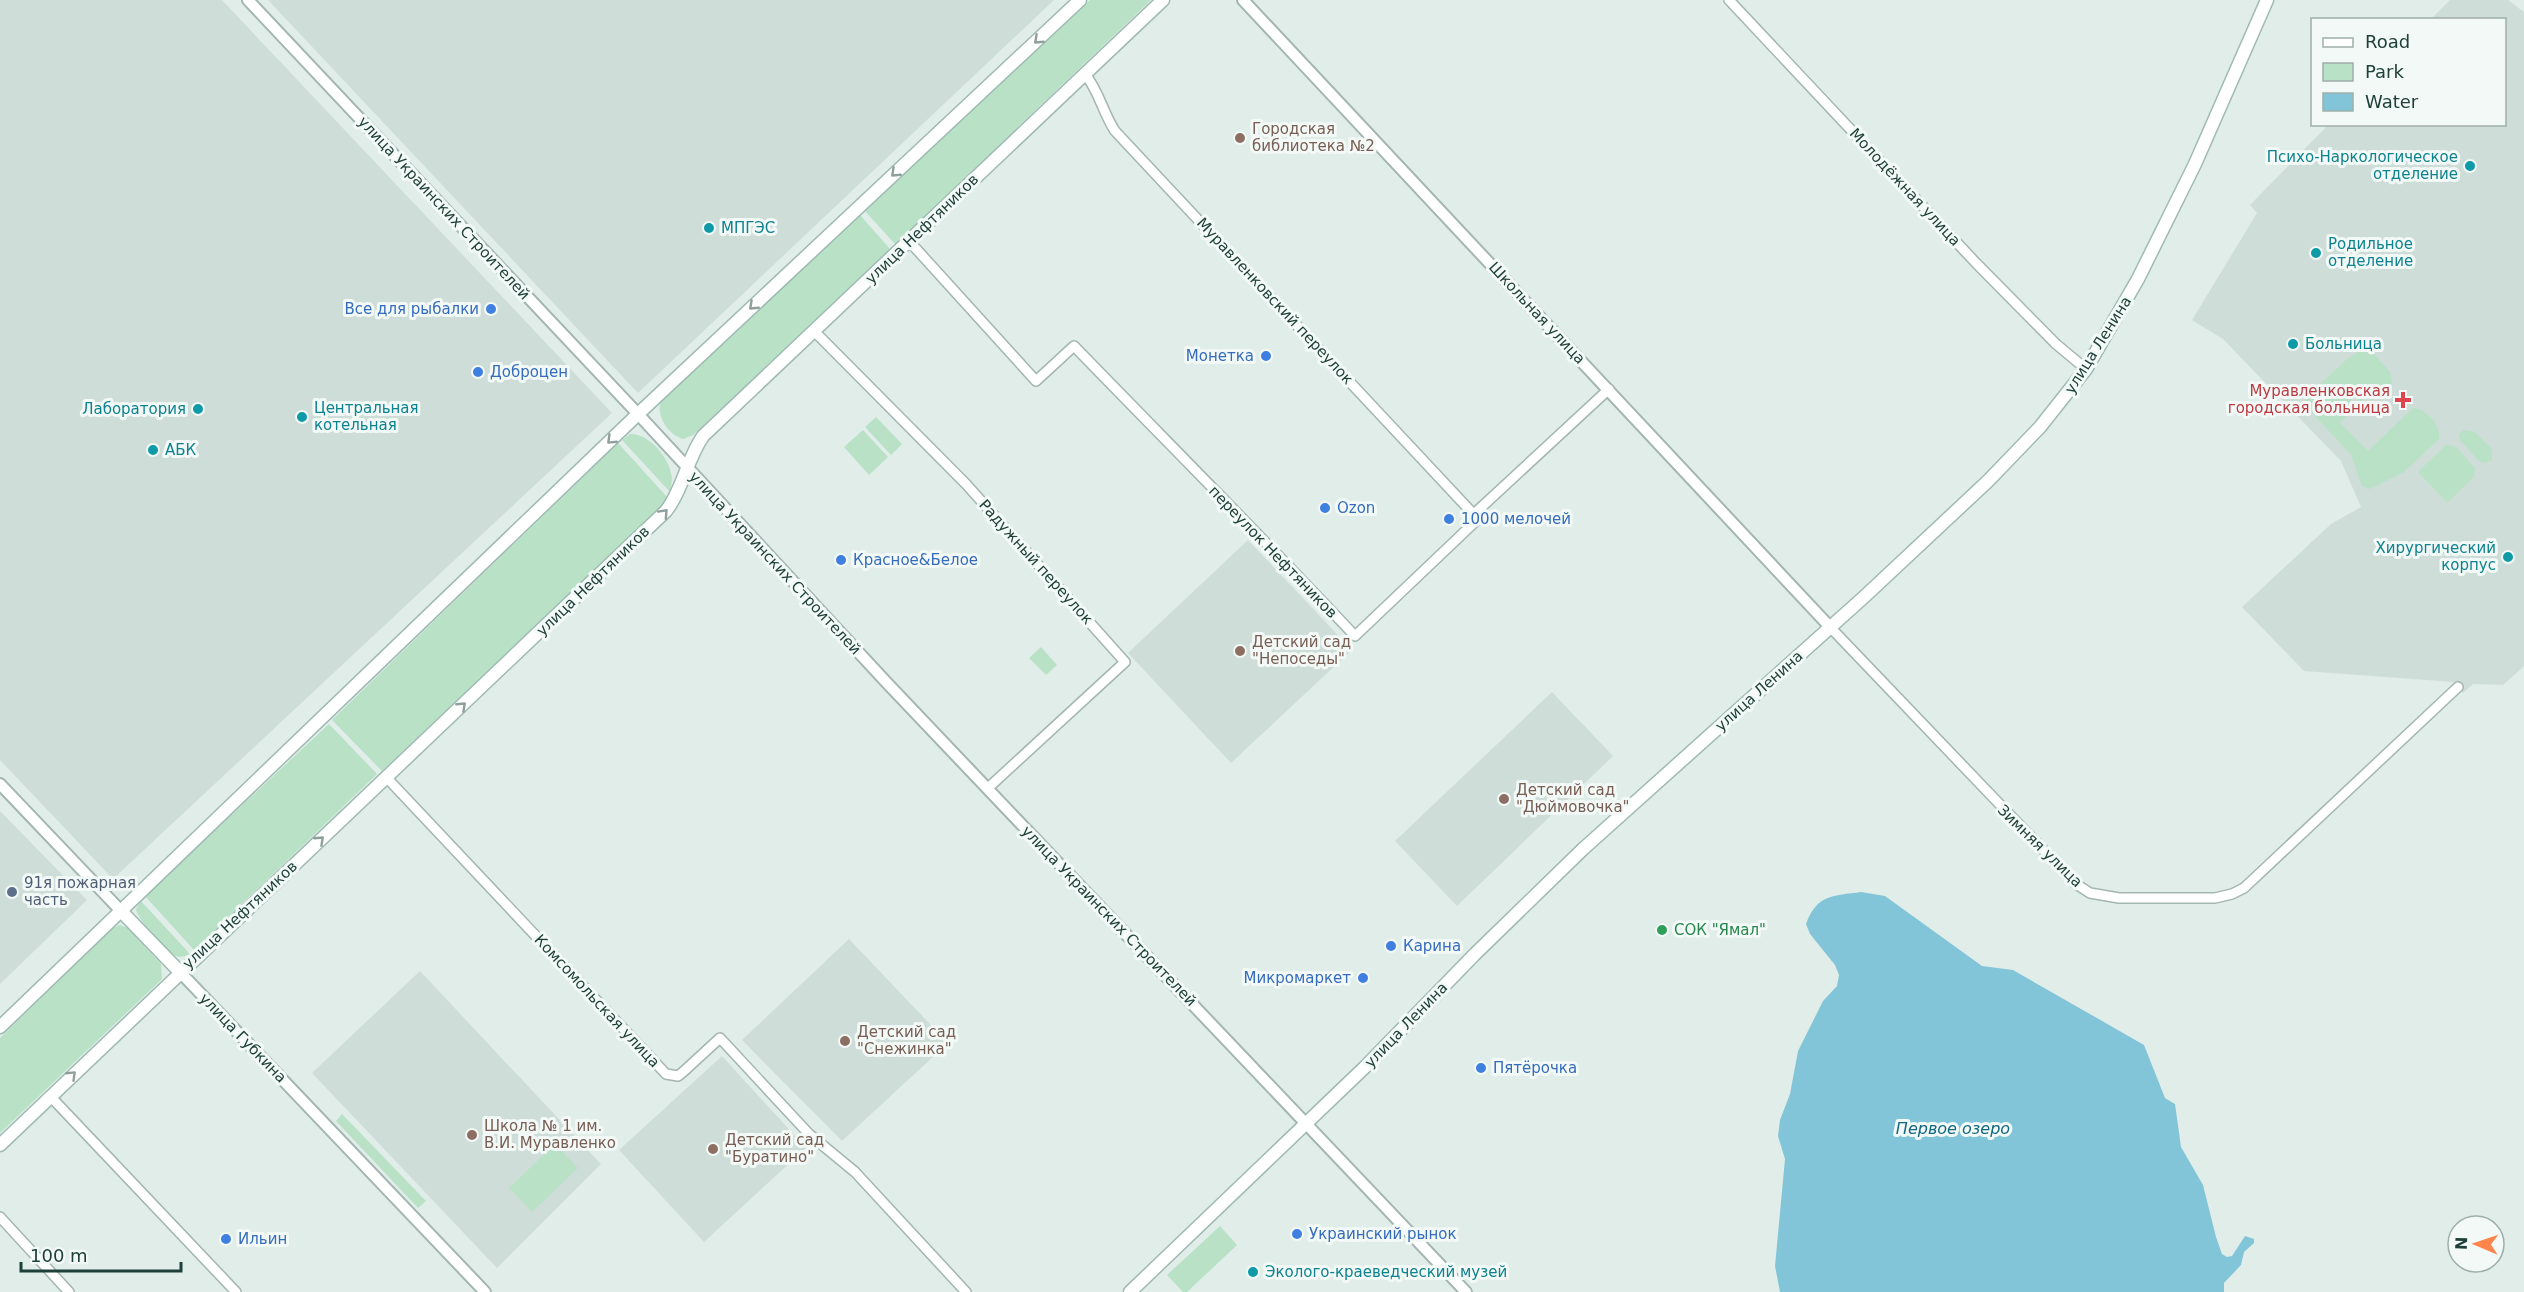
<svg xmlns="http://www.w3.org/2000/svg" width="2524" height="1292" font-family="'DejaVu Sans',sans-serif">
	<rect width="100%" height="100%" fill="#e1ede9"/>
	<path fill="#cfddd8" d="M0,0H222L612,413L113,879L0,760Z
		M268,0H1054L638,393Z
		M2450,0H2508L2524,12V666L2503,685L2473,684L2463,693L2453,682L2304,671L2242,607L2331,524L2361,507L2341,461L2223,339L2192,320L2257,213L2250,205L2328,125L2504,124V20L2431,19Z
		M1248,540L1352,650L1231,763L1128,653Z
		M1552,692L1613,756L1457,906L1395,841Z
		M0,811L87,900L0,984Z
		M849,939L948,1043L842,1141L742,1040Z
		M420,971L601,1164L497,1268L312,1073Z
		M722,1056L806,1148L704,1242L619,1150Z"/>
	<path fill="#b8e1c6" d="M1090,0H1151L895,244L864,210Z
		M860,215L890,249L693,435L683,439C668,435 654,414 662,399Z
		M2367,346L2390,372L2392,383L2378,397L2373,391L2361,402L2355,397L2341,409L2347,416L2340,423L2368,451L2413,408C2425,408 2442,426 2439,439L2404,472L2370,489L2362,486L2351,455L2304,404L2305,398L2346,360Z
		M876,417L902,444L891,455L865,427Z
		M863,430L888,457L869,475L844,447Z
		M2463,430L2475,432L2492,449V460L2485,463L2479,461L2460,440L2459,434Z
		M630,434C648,433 668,456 671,473C673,479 671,486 670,492L622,440Z
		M618,443L668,498L665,503L382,771L332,720Z
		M2446,445L2455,446L2475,468L2474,477L2447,503L2418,472Z
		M1041,647L1057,665L1046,675L1029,658Z
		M329,724L377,774L194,950L145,896Z
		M141,901L190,954C185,956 181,958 176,956C167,952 137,919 136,909Z
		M120,925L128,928L161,964L162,979L0,1133V1038L111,929Z
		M342,1114L426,1201L418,1208L336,1121Z
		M555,1144L578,1168L532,1212L509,1188Z
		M1220,1226L1237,1245L1187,1292H1183L1167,1275Z"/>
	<path fill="#83c5d8" d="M1861,892L1885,896L1982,966L2013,970L2144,1045L2165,1098L2175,1104L2181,1147L2203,1185L2216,1237L2222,1254L2227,1257L2232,1256L2245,1236L2254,1239V1243L2244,1252L2241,1265L2224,1283V1292H1780L1775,1266L1785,1159L1778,1136L1780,1120L1790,1094L1798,1051L1823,1001L1837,986L1839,975L1835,965L1810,934L1806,924C1817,894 1833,896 1861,892Z"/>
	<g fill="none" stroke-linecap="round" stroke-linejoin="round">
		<g stroke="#a3b6b1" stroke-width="12">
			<path id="minor" d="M1729,0L1976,263L2056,344L2086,369
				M909,241L1036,381L1074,346C1168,443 1263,538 1355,636L1478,519L1115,131C1103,113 1099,91 1085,74
				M814,331L966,484L1125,662L988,788
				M1474,514L1609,389
				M1830,627L2076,884L2090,893L2119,898H2215L2232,894L2244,888L2458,687
				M386,777L666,1074L678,1076L683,1072L720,1038L809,1134L855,1172L966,1292
				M50,1096L236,1292
				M0,1217L69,1292"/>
		</g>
		<g stroke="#a3b6b1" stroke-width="14">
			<path id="tertiary" d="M248,0L638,414L887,683L1466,1292
				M1243,0L1830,627
				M0,784L121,911
				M180,972L485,1292"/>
		</g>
		<g stroke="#9ebab2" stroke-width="15">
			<path id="secondary" d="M121,911L180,972
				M0,1027L638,414L1080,0
				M0,1145L666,511C683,489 687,459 703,436L1163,0
				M1130,1292L1365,1067L1475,954L1583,849L1864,597L1988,481L2040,427L2086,369L2138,279L2195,164L2267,0"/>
		</g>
		<use href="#minor" stroke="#fff" stroke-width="9"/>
		<use href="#tertiary" stroke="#fff" stroke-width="10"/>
		<use href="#secondary" stroke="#fff" stroke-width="12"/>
	</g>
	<defs><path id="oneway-chevron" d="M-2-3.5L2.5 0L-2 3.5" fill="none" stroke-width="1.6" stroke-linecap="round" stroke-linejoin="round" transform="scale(1.5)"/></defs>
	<g stroke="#8fa09c">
		<use href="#oneway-chevron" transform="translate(1038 40) rotate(137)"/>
		<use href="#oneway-chevron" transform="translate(895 173) rotate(137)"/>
		<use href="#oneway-chevron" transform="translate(753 306) rotate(137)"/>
		<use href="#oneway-chevron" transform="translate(611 440) rotate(136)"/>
		<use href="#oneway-chevron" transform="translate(664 513) rotate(-47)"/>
		<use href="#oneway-chevron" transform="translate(462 706) rotate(-43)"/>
		<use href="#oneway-chevron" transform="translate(320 840) rotate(-43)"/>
		<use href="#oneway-chevron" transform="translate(72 1075) rotate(-44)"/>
	</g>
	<g fill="#8d6e63" stroke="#f2f9f6" stroke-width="2">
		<circle cx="1240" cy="138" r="6"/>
		<circle cx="1240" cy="651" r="6"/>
		<circle cx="1504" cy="799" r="6"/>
		<circle cx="845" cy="1041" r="6"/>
		<circle cx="472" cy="1135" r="6"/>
		<circle cx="713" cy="1149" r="6"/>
	</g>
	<g fill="#0f9aa8" stroke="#f2f9f6" stroke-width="2">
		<circle cx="2470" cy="166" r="6"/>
		<circle cx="709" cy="228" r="6"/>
		<circle cx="2316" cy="253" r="6"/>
		<circle cx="2293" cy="344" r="6"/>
		<circle cx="198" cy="409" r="6"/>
		<circle cx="302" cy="417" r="6"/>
		<circle cx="153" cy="450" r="6"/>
		<circle cx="2508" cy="557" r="6"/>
		<circle cx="1253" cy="1272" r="6"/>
	</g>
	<g fill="#3f7fe0" stroke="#f2f9f6" stroke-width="2">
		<circle cx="491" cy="309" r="6"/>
		<circle cx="1266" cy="356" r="6"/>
		<circle cx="478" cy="372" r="6"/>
		<circle cx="1325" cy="508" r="6"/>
		<circle cx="1449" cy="519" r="6"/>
		<circle cx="841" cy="560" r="6"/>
		<circle cx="1391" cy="946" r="6"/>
		<circle cx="1363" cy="978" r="6"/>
		<circle cx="1481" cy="1068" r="6"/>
		<circle cx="1297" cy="1234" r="6"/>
		<circle cx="226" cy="1239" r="6"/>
	</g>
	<path fill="#e0444e" stroke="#f2f9f6" stroke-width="2" d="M2400 391h6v6h6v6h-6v6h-6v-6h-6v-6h6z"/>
	<circle fill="#5c6f8a" stroke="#f2f9f6" stroke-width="2" cx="12" cy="892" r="6"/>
	<circle fill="#2e9e5b" stroke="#f2f9f6" stroke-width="2" cx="1662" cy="930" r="6"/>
	<g text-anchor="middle" stroke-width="6" stroke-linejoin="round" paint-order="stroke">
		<g font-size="15" fill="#785e54" stroke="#f2f9f6" text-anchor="start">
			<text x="1252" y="134">Городская<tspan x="1252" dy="17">библиотека №2</tspan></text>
			<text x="1252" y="647">Детский сад<tspan x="1252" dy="17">"Непоседы"</tspan></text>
			<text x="1516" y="795">Детский сад<tspan x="1516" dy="17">"Дюймовочка"</tspan></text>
			<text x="857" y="1037">Детский сад<tspan x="857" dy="17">"Снежинка"</tspan></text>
			<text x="484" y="1131">Школа № 1 им.<tspan x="484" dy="17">В.И. Муравленко</tspan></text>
			<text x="725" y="1145">Детский сад<tspan x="725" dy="17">"Буратино"</tspan></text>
		</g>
		<g font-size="15" fill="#0d838f" stroke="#f2f9f6" text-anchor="start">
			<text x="2458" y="162" text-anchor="end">Психо-Наркологическое<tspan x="2458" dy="17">отделение</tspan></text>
			<text x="721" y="233">МПГЭС</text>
			<text x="2328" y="249">Родильное<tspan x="2328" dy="17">отделение</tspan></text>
			<text x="2305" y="349">Больница</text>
			<text x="314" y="413">Центральная<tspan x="314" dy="17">котельная</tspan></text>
			<text x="186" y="414" text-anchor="end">Лаборатория</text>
			<text x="165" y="455">АБК</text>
			<text x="2496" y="553" text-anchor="end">Хирургический<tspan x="2496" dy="17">корпус</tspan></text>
			<text x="1265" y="1277">Эколого-краеведческий музей</text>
		</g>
		<g font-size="15" fill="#1f4039" stroke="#f2f9f6">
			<text transform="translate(1905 187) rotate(47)" y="5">Молодёжная улица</text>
			<text transform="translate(444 208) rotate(47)" y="5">улица Украинских Строителей</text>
			<text transform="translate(922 229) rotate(-44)" y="5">улица Нефтяников</text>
			<text transform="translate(1275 301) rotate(47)" y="5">Муравленковский переулок</text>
			<text transform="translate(1537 313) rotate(47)" y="5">Школьная улица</text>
			<text transform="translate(2098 345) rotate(-58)" y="5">улица Ленина</text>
			<text transform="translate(1273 552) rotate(46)" y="5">переулок Нефтяников</text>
			<text transform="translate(1036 562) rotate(48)" y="5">Радужный переулок</text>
			<text transform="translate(775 563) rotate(47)" y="5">улица Украинских Строителей</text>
			<text transform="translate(593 581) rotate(-44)" y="5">улица Нефтяников</text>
			<text transform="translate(1759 691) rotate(-42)" y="5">улица Ленина</text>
			<text transform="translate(2040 846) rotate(44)" y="5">Зимняя улица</text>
			<text transform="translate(240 915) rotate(-43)" y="5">улица Нефтяников</text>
			<text transform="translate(1109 916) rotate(46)" y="5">улица Украинских Строителей</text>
			<text transform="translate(597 1001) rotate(47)" y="5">Комсомольская улица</text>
			<text transform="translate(1406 1025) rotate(-46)" y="5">улица Ленина</text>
			<text transform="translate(243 1038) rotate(46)" y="5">улица Губкина</text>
		</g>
		<g font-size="15" fill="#366cbe" stroke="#f2f9f6" text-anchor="start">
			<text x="479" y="314" text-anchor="end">Все для рыбалки</text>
			<text x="1254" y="361" text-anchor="end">Монетка</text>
			<text x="490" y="377">Доброцен</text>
			<text x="1337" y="513">Ozon</text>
			<text x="1461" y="524">1000 мелочей</text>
			<text x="853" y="565">Красное&amp;Белое</text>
			<text x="1403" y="951">Карина</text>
			<text x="1351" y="983" text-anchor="end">Микромаркет</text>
			<text x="1493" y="1073">Пятёрочка</text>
			<text x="1309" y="1239">Украинский рынок</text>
			<text x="238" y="1244">Ильин</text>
		</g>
		<g font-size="15" fill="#be3a42" stroke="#f2f9f6" text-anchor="end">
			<text x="2390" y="396">Муравленковская<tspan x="2390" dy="17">городская больница</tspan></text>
		</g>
		<g font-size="15" fill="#4e5e75" stroke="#f2f9f6" text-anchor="start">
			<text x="24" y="888">91я пожарная<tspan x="24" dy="17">часть</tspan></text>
		</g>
		<g font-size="15" fill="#27864d" stroke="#f2f9f6" text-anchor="start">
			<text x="1674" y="935">СОК "Ямал"</text>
		</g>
		<g font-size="16" font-style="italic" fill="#136882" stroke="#f2f9f6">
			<text x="1953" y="1134">Первое озеро</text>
		</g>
	</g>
	<rect x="2311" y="18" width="195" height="108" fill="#f2f9f6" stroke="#9eafaa" stroke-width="1.5"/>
	<rect x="2323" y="38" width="30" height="9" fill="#ffffff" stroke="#9eafaa" stroke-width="1.5"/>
	<text x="2365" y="48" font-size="18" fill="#1f4039">Road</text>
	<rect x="2323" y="63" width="30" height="18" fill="#b8e1c6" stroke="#9eafaa" stroke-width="1.5"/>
	<text x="2365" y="78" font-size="18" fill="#1f4039">Park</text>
	<rect x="2323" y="93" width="30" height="18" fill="#83c5d8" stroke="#9eafaa" stroke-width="1.5"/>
	<text x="2365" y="108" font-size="18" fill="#1f4039">Water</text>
	<g transform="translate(2476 1244) rotate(272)"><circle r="28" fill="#f2f9f6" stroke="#9eafaa" stroke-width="1.5"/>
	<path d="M0-4.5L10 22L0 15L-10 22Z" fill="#ff854d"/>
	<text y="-9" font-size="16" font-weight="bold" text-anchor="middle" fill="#1f4039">N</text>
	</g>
	<path d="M21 1262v9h160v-9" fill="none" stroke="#1f4039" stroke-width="3"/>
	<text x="30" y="1262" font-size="18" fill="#1f4039" stroke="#f2f9f6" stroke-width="4.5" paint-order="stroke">100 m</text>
</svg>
